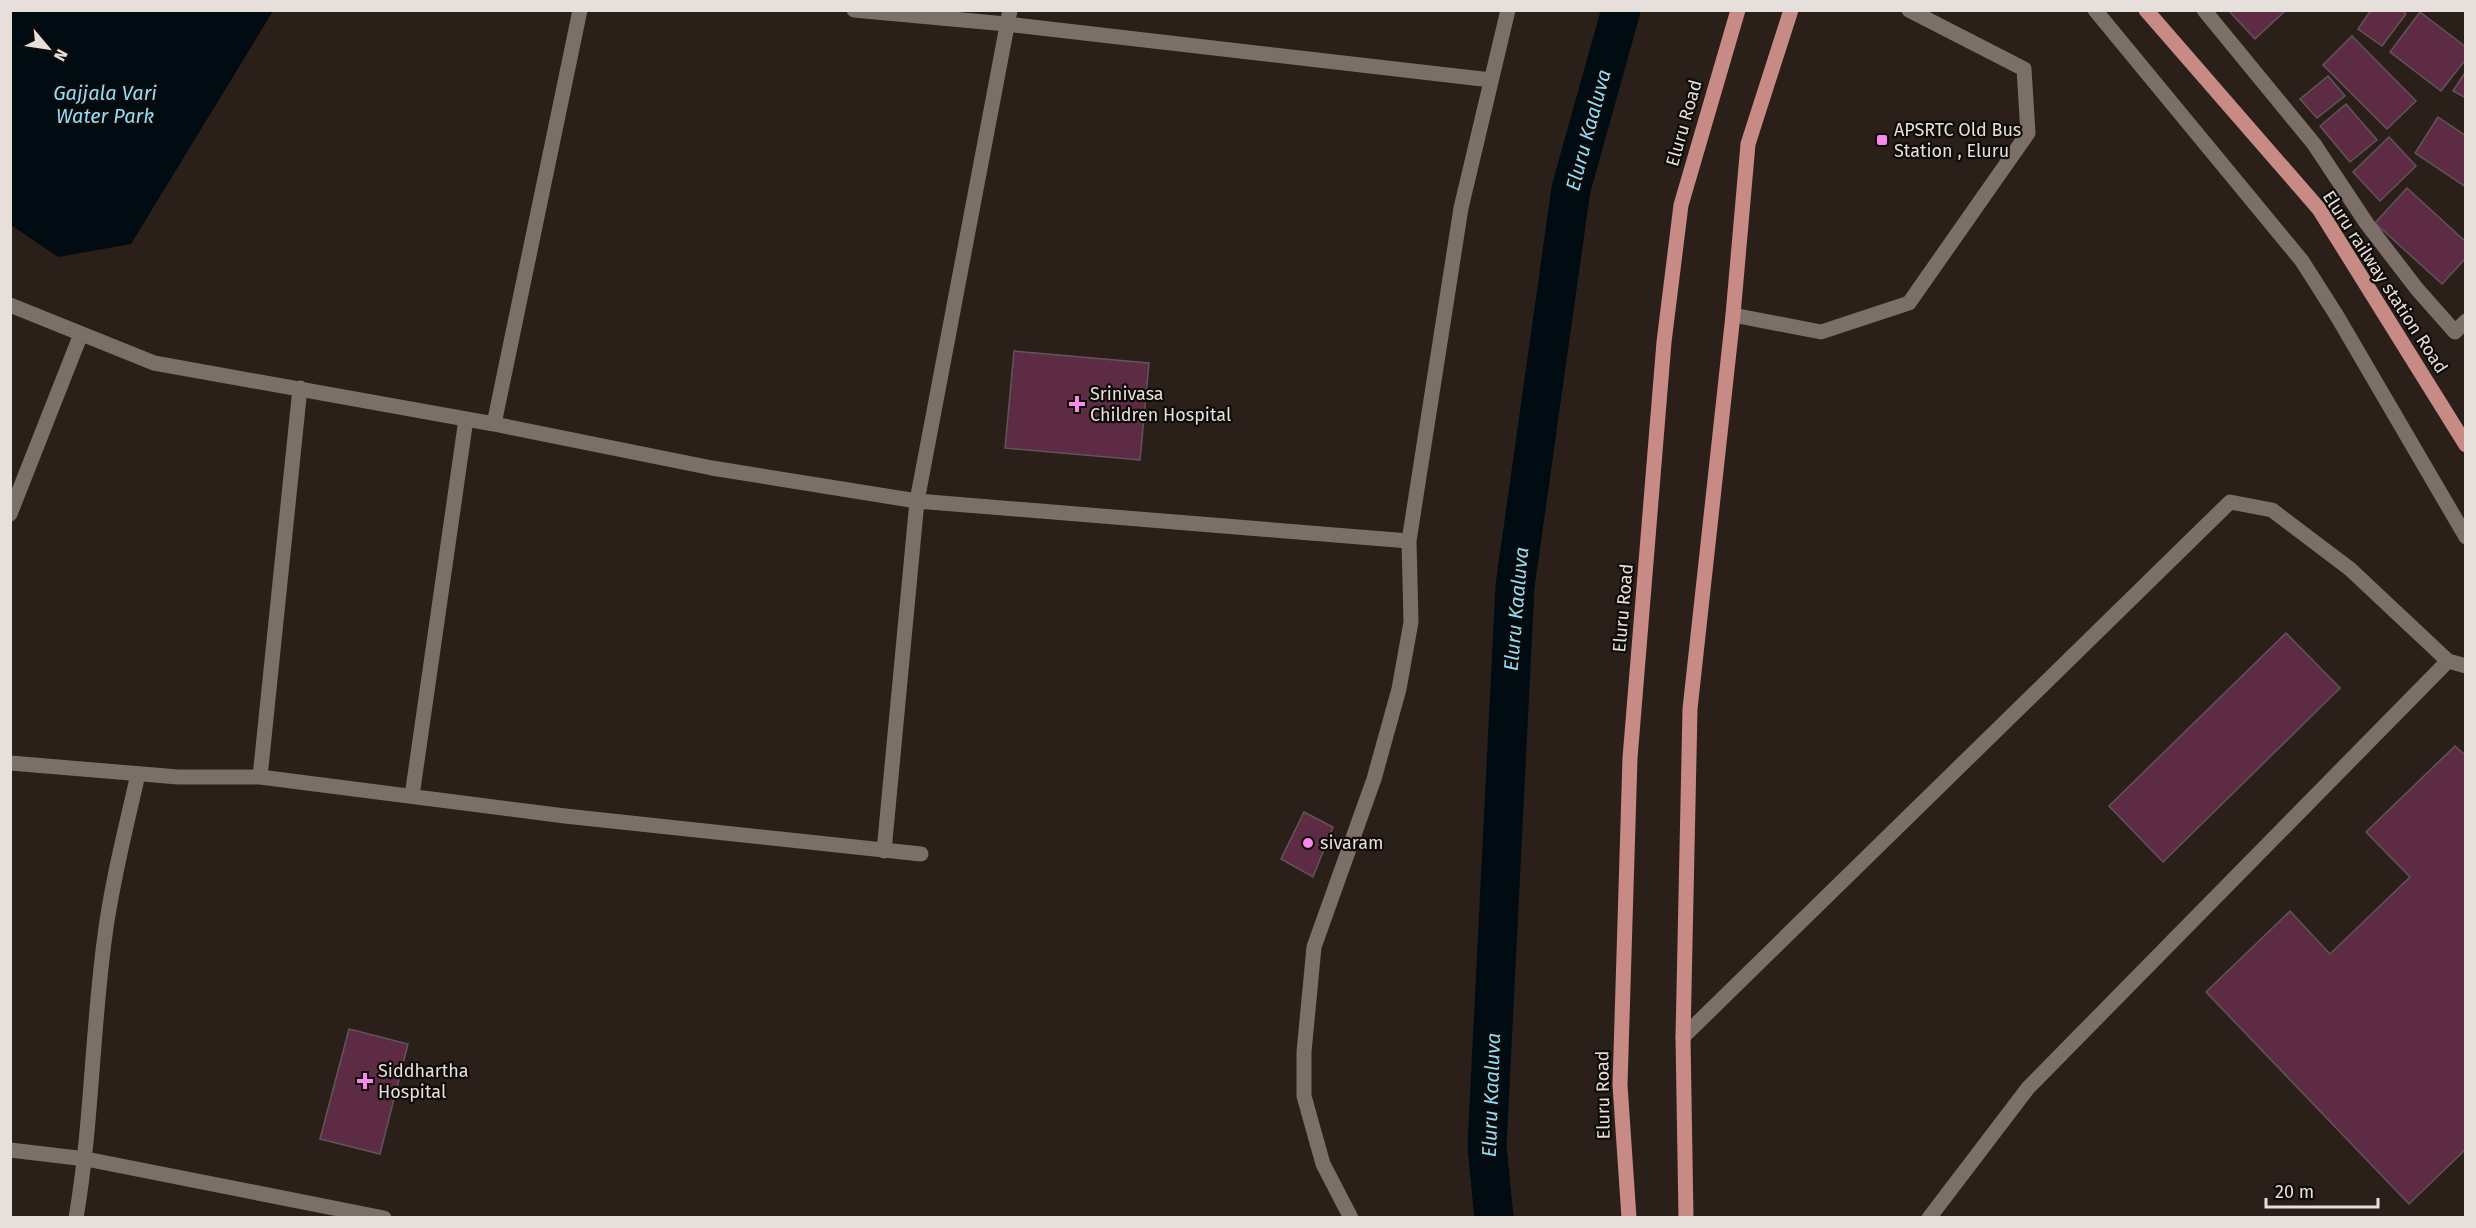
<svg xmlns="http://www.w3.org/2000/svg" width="2476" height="1228" font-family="'Fira Sans',sans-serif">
	<rect width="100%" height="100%" fill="#2a2019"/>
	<path fill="#000b12" d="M10,11H273L131,244L58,257L11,225Z"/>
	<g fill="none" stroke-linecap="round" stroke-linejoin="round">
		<path stroke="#000b12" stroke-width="39" d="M1494,1218L1487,1146L1515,586L1571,189L1621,10"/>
	</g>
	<path fill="#5d2c44" stroke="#62545a" stroke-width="1.5" d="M2228,10H2286L2255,39Z
		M2371,10H2401L2406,14L2382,46L2358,29Z
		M2420,12L2466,47V59L2441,91L2390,52Z
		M2352,36L2416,101L2387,129L2323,65Z
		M2466,71V98L2453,91Z
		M2328,76L2345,96L2317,118L2300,99Z
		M2346,104L2377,140L2350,162L2320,126Z
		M2438,117L2466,136V187L2415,153Z
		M2389,137L2416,166L2380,201L2353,172Z
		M2407,188L2466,242V258L2442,284L2375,223Z
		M1014,351L1149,363L1140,460L1005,448Z
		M2286,633L2340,688L2163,862L2109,806Z
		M2455,746L2466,756V1149L2409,1204L2206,992L2290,911L2330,954L2410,877L2366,832Z
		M1304,812L1333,827L1313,877L1281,859Z
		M349,1029L408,1044L380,1154L320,1139Z"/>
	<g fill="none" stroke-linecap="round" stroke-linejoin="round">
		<path stroke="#7b6f67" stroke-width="15" d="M580,10L494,424L712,468L917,501L1409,541
			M854,10L1006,24L1491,80
			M2095,10L2302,261L2337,316L2466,537
			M2204,10L2314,144L2367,224L2417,289L2455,332L2466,321
			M10,305L154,363L494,424
			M1733,315L1821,332L1909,303L2028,133L2024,69L1909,10
			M10,514L81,334
			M10,763L178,777H260L565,816L921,854
			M260,777L300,388
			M412,796L466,419
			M884,851L917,501L1010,10
			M1683,1037L2230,502L2272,510L2350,569L2448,661L2466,666
			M10,1150L86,1159L384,1218
			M76,1218C92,1124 92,1029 105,935C112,881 126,828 138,774
			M1351,1218L1323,1164L1304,1096V1052L1314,947L1374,779L1399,689L1411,622L1409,541L1461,208L1508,10
			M1929,1218L2028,1088L2448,661"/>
		<path stroke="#c88a84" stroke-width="15" d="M2146,10L2319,209L2466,445
			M1629,1218L1620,1085L1630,758L1664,342L1681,205L1738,10
			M1686,1218L1683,1037L1690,709L1733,315L1748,144L1791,10"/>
	</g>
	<g fill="#f888eb" stroke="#0f0b08" stroke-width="2">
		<rect x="1876" y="134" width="12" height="12" rx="3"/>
		<path d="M1074 395h6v6h6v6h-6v6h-6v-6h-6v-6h6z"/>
		<circle cx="1308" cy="843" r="6"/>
		<path d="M362 1072h6v6h6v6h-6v6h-6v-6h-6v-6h6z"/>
	</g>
	<g text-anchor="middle" stroke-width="4.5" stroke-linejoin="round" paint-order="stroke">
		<g font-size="18" fill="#e6dfdb" stroke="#0f0b08">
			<text transform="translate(1684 123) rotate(-74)" y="6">Eluru Road</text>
			<text transform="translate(2385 282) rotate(57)" y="6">Eluru railway station Road</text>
			<text transform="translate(1623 608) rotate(-85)" y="6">Eluru Road</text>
			<text transform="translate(1603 1095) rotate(-91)" y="6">Eluru Road</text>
		</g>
		<g font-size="18" fill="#e6dfdb" stroke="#0f0b08" text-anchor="start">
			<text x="1894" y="136">APSRTC Old Bus<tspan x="1894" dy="21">Station , Eluru</tspan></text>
			<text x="1090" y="400">Srinivasa<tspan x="1090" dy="21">Children Hospital</tspan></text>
			<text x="1320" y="849">sivaram</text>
			<text x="378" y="1077">Siddhartha<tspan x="378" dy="21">Hospital</tspan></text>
		</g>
		<g font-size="20" font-style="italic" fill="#91defc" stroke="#0f0b08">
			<text x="105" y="100">Gajjala Vari<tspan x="105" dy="23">Water Park</tspan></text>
			<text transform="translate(1588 130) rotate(-75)" y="7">Eluru Kaaluva</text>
			<text transform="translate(1516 609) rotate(-85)" y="7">Eluru Kaaluva</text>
			<text transform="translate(1491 1095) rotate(-88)" y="7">Eluru Kaaluva</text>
		</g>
	</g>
	<rect width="2476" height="1228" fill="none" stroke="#e6dfdb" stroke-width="24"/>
	<g transform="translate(48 48) rotate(119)" stroke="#0f0b08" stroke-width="4.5" paint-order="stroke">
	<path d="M0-4.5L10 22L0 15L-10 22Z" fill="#e6dfdb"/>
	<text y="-9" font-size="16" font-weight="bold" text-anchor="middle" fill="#e6dfdb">N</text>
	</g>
	<path d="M2266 1198v9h112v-9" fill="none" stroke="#e6dfdb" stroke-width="3"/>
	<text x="2275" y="1198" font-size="18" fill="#e6dfdb" stroke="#0f0b08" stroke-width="4.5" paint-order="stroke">20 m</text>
</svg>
